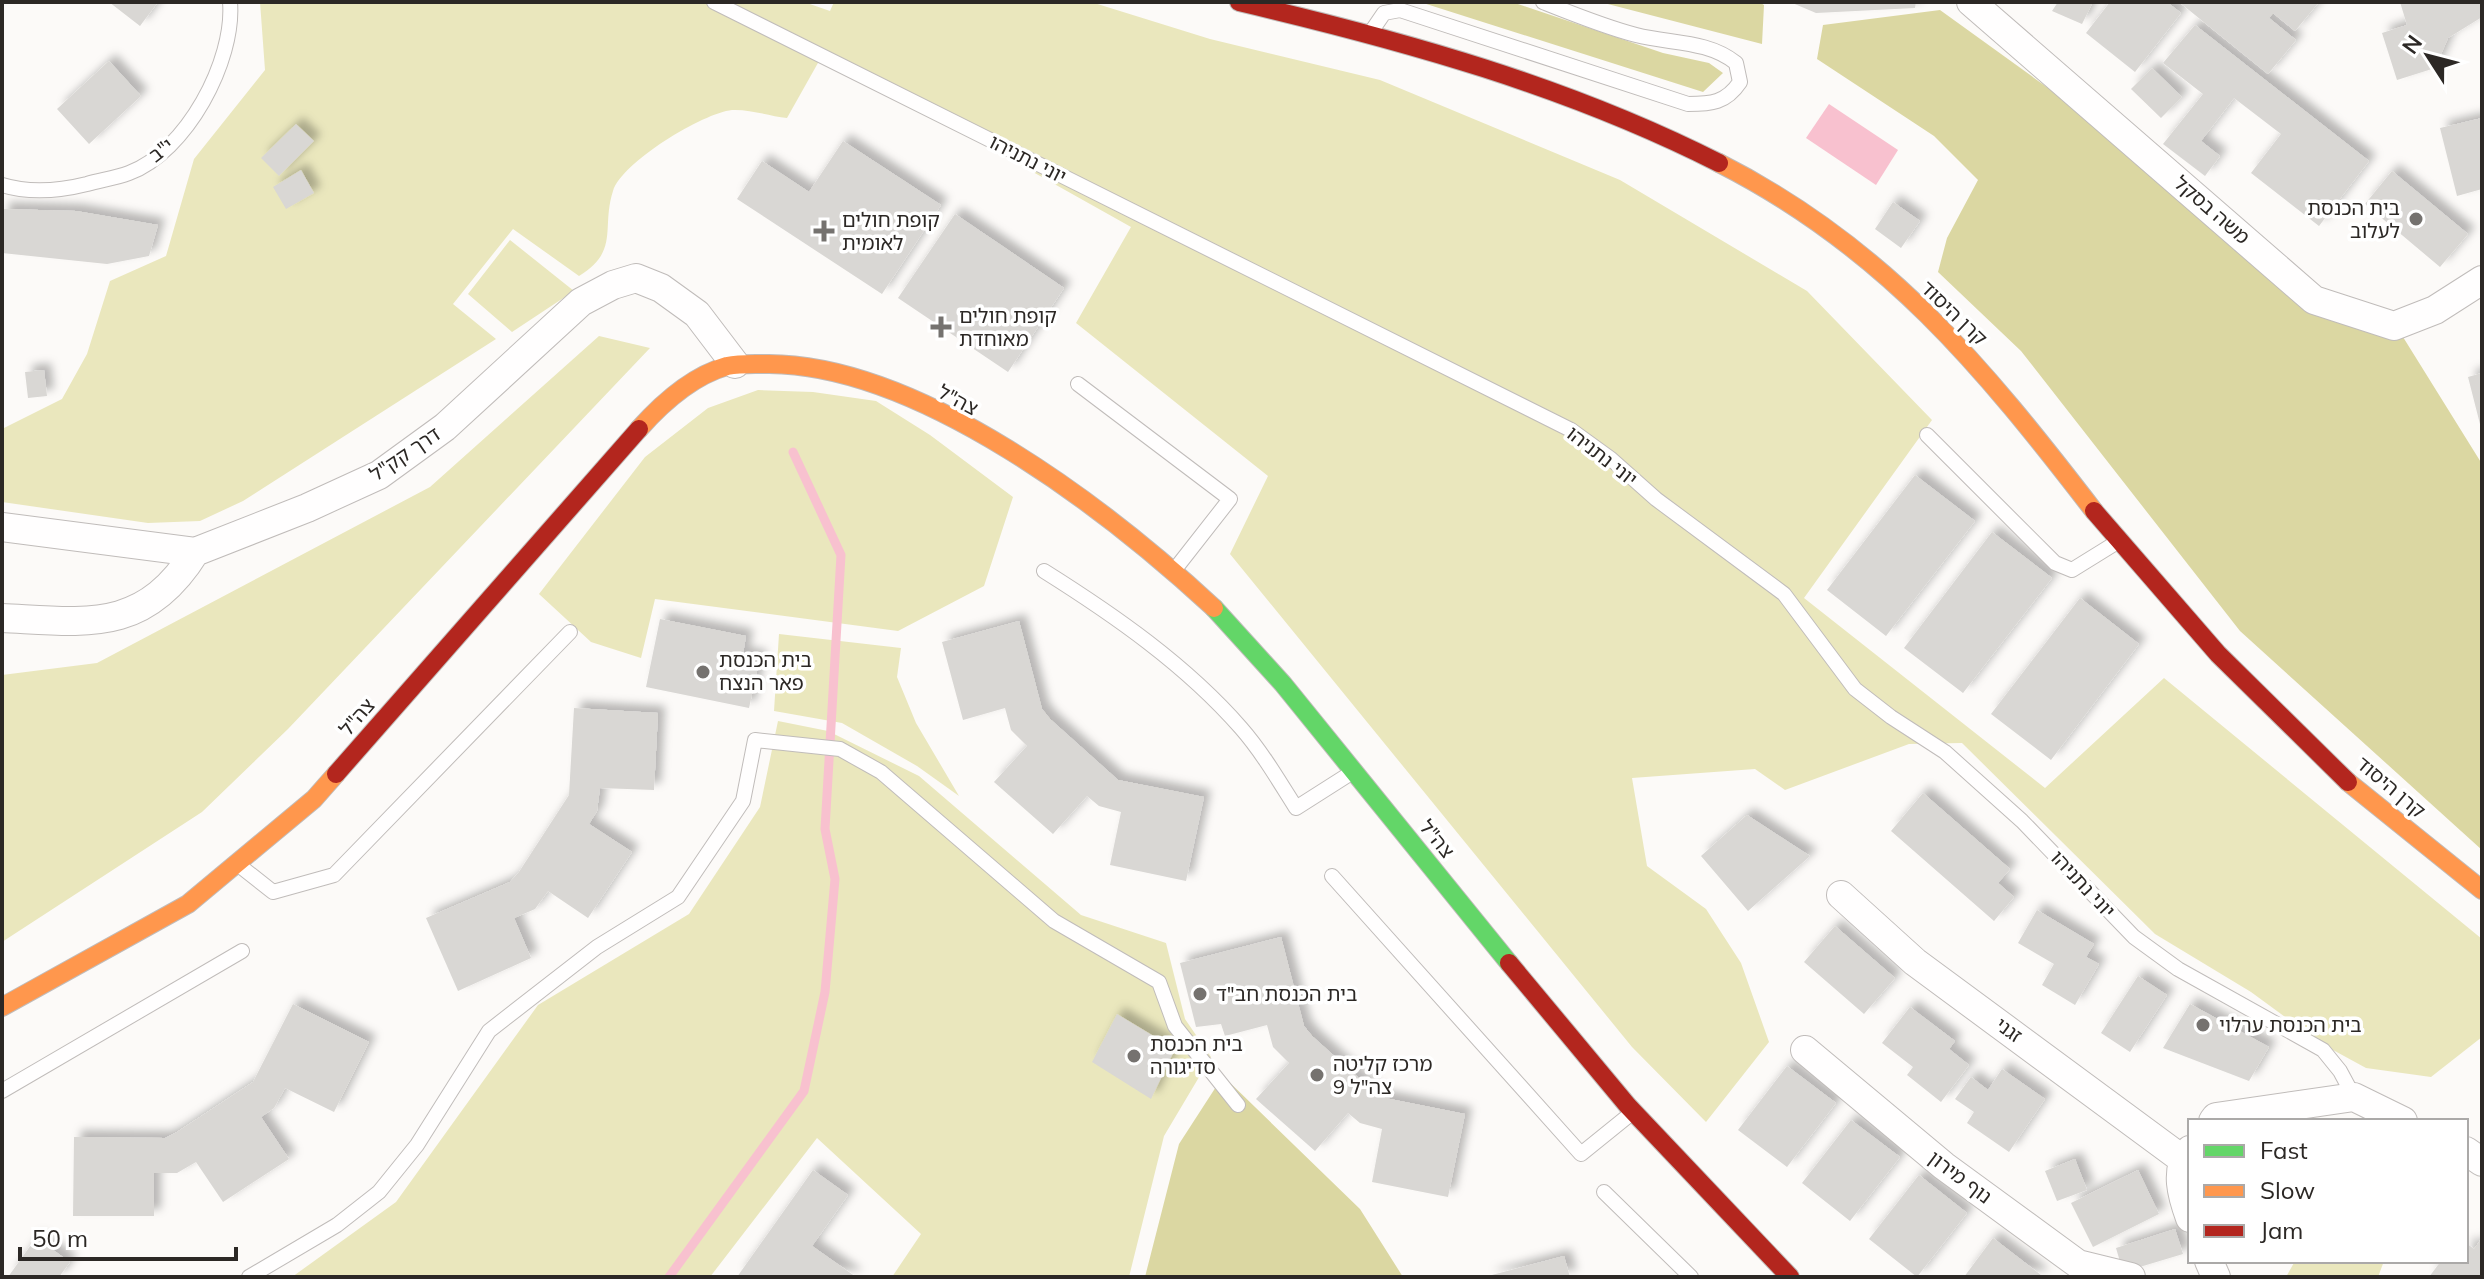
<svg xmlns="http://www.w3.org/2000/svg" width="2484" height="1279" font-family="Mulish,'Noto Sans Hebrew',sans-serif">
	<defs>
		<filter id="shadow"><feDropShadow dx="7" dy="-7" stdDeviation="4" flood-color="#0004"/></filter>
	</defs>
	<rect width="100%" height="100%" fill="#fcfaf8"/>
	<path fill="#eae7bd" d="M260,2H804L830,11L834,2H1091L1210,39L1380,80L1620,180L1807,291L1932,420L1804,598L2045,788L2164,678L2482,939V1037L2431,1077L2366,1068L2322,1044L2251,992L2155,934L1962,743L1909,744L1785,790L1755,769L1632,778L1647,866L1706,909L1741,963L1769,1042L1706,1122L1632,1047L1230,554L1268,476L1076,323L1131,227L823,54L787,118C770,116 749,109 732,110C703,113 622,162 613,191C601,228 620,251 579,276L513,229L453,304L496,339L243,501L200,521L148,523L2,502V429L62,399L87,354L110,281L166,256L194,159L265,70Z
		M510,240L574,291L512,332L468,294Z
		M599,336L650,348L288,729L202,812L2,942V675L97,663L430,487Z
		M758,390L813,392L876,401L930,435L1013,497L984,586L898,631L655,599L641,658L591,642L539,594L645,457L708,408Z
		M779,634L901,648L897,677L916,723L959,796L917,766L842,723L774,711Z
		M778,721L828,731L919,776L1081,915L1166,943L1185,1019L1211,1057L1164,1136L1129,1277H892L921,1234L817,1138L710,1277H292L396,1202L538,1005L689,914L760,807Z
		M2295,1261H2384L2378,1277H2286Z"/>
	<path fill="#dbd7a2" d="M1420,2H1512L1663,53L1709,63L1723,73L1703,92Z
		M1600,2H1759L1764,5L1762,44Z
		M1940,10L2109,132L2303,292L2403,337L2482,464V850L2240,631L2021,351L1938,272L1947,238L1978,180L1934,136L1817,59L1823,25Z
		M1223,1076L1360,1209L1403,1277H1145L1179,1144Z"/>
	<path fill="#f8c1cf" d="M1829,104L1898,150L1876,185L1806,138Z"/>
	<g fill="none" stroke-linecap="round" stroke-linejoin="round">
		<path stroke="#f8c1cf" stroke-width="9" d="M669,1277L804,1091L825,992L835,879L825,829L841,555L793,452"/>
	</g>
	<path fill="#d9d7d4" filter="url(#shadow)" d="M109,2H158L140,26Z
		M1790,2H1916L1915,8L1816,13Z
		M2058,2H2093L2082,24L2052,11Z
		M2110,2H2167L2181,13L2135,72L2086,33Z
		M2179,2H2319L2295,31L2273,13L2269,18L2296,40L2268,74Z
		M2400,2H2480L2482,17L2448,38L2435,68L2397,80L2382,33L2407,25Z
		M2195,25L2369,161L2319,226L2251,173L2281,134L2234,98L2201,141L2220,156L2205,176L2163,144L2203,94L2163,63Z
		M109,61L141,96L89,144L57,109Z
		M2152,68L2182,97L2161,118L2131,89Z
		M2482,118V189L2457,196L2440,128Z
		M296,124L314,141L279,176L261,158Z
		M843,141L941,205L882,294L737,199L762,161L809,192Z
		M301,170L314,193L286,209L273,187Z
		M2392,171L2468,234L2440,267L2365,204Z
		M1893,202L1920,221L1901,248L1875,229Z
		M2,209L76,211L158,225L149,256L107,264L2,253Z
		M955,214L1064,288L1008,372L898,298Z
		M44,370L47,396L28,398L25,372Z
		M2482,373V428H2481L2468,377Z
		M1915,475L1975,521L1886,636L1827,590Z
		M1992,532L2052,578L1963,693L1904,648Z
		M2080,598L2139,644L2051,760L1991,714Z
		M660,619L746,636L743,654L760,657L749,708L646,687Z
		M1019,621L1042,709L1050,719L1118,780L1204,797L1186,881L1110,865L1121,812L1099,806L1087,796L1053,834L994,782L1027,746L1011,730L1005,708L963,720L942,642Z
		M574,708L658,713L654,790L600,788L597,811L589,824L632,852L588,918L548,891L535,909L514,918L531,958L458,991L426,918L510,882L519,872L569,795Z
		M1923,793L2010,869L1998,883L2014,897L1994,921L1891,831Z
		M1747,815L1810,856L1748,911L1701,856Z
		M2037,910L2094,944L2086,957L2099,964L2075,1005L2042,985L2054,964L2018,943Z
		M1835,926L1895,978L1864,1014L1804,962Z
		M1281,937L1304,1026L1312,1036L1380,1097L1465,1114L1448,1197L1372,1182L1382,1129L1360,1123L1348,1113L1315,1151L1256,1099L1289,1063L1273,1047L1267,1025L1225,1036L1221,1024L1196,1027L1180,963Z
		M2138,976L2167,995L2130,1052L2101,1033Z
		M293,1004L369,1042L334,1112L285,1088L274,1108L261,1117L289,1159L223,1202L196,1162L177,1173H154V1216H73L74,1137L165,1138L177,1132L253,1082Z
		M2190,1004L2269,1047L2249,1081L2163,1048Z
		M1910,1007L1955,1041L1949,1049L1969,1065L1941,1102L1907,1075L1913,1067L1882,1043Z
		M1117,1014L1175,1049L1151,1099L1092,1062Z
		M1787,1066L1836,1103L1787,1167L1738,1130Z
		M2002,1069L2045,1099L2009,1152L1967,1123L1974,1112L1955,1099L1971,1077L1988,1090Z
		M1851,1120L1900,1157L1850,1221L1802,1183Z
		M2075,1159L2087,1190L2057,1201L2045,1171Z
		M813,1170L848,1195L812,1246L856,1277H737Z
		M2138,1170L2159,1214L2093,1247L2071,1203Z
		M1919,1175L1967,1213L1917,1277L1869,1239Z
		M2175,1229L2183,1254L2123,1272L2116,1248Z
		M36,1238L70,1262L59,1277H8Z
		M1993,1238L2041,1275L2040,1277H1964Z
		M2482,1238V1277H2429L2441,1261H2466V1243L2474,1249Z
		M1564,1256L1570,1277H1488V1276Z"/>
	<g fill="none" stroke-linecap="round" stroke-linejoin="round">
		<g stroke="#c0bcba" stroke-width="16">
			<path id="lane" d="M714,2L1571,430L1611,459L1656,499L1784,594L1855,689L1891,717L1945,752L2022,821L2134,937L2178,969L2323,1050L2340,1071L2354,1097
				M1371,32L1384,13L1400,10L1688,104C1711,104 1726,103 1740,82L1736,63C1707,40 1671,44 1636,35C1605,27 1573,14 1543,2
				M2,185C31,194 59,191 87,184C101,180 116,178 129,173C186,152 235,61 230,2
				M1078,384L1230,499L1176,568
				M1927,435L2055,563L2072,570L2114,544
				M1044,571C1114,615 1186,665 1241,728C1262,752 1279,781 1296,808L1351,773
				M240,866L273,892L334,875L570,632
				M1332,876L1581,1154L1633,1112
				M2,1091L242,951
				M1604,1192L1691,1277
				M249,1277L337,1225L379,1192L417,1145L489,1031L597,947L678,897L743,801L755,740L840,749L881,772L1054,921L1159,982L1175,1026L1238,1105"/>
		</g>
		<g stroke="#c0bcba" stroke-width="30">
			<path id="street" d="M1971,2L2314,300L2394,326L2435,310L2482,280
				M2,527L195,552L307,508L379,475L445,427L581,302L613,285L636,278L661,288L697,314L735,364
				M2,618C86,622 144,634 195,552
				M1841,895L1915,962L2182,1159
				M1805,1050L1944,1166L2078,1264L2131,1277
				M2213,1121L2216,1117L2354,1097L2403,1121
				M2190,1150C2174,1170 2182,1196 2190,1218
				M2466,1151L2482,1162
				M2209,1261L2216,1277"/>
		</g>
		<g stroke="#c0bcba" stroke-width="20">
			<path id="fast" d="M1214,608L1283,684L1509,963"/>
		</g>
		<g stroke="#c0bcba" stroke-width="20">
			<path id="slow" d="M1719,163C1885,247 1983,367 2094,511
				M639,429C663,402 692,376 727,366C741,363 755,364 769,364C920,365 1107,509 1214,608
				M2348,782L2482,890
				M2,1007L188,904L314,799L336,774"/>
		</g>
		<g stroke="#c0bcba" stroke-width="20">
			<path id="jam" d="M1239,2C1405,41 1567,86 1719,163
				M2094,511L2218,654L2348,782
				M336,774L639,429
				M1509,963L1628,1106L1790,1277"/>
		</g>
		<use href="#lane" stroke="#fffefe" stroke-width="14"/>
		<use href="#street" stroke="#fffefe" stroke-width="28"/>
		<use href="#fast" stroke="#63d668" stroke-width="18"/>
		<use href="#slow" stroke="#ff974d" stroke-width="18"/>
		<use href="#jam" stroke="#b3261e" stroke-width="18"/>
	</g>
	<g fill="#75726f" stroke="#fff" stroke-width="3">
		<circle cx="2416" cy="219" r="8"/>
		<path d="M820 219h8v8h8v8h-8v8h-8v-8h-8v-8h8z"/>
		<path d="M937 315h8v8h8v8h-8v8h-8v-8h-8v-8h8z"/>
		<circle cx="703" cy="672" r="8"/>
		<circle cx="1200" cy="994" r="8"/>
		<circle cx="2203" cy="1025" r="8"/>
		<circle cx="1134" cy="1056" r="8"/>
		<circle cx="1317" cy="1075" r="8"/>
	</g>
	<g text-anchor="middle" stroke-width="7" stroke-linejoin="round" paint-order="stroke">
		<g font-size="20" fill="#2c2825" stroke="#fff">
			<text transform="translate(161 150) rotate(-38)" y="7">י"ב</text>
			<text transform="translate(1028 159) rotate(27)" y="7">יוני נתניהו</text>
			<text transform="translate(2212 210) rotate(41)" y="7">משה בסקל</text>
			<text transform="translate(1954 313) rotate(44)" y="7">קרן היסוד</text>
			<text transform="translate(958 400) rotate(28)" y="7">צה"ל</text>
			<text transform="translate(405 454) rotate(-34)" y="7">דרך קק"ל</text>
			<text transform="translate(1602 456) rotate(38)" y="7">יוני נתניהו</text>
			<text transform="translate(357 717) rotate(-49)" y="7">צה"ל</text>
			<text transform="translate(2391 787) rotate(40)" y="7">קרן היסוד</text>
			<text transform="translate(1437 839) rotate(51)" y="7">צה"ל</text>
			<text transform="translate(2083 884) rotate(47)" y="7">יוני נתניהו</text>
			<text transform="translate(2009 1030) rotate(36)" y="7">זגני</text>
			<text transform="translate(1960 1177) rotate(37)" y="7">נוף מירון</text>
		</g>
		<g font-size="20" fill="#2c2825" stroke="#fff" text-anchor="start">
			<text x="2400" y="215" text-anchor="end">בית הכנסת<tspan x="2400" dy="23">לעלוב</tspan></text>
			<text x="842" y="227">קופת חולים<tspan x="842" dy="23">לאומית</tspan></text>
			<text x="959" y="323">קופת חולים<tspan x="959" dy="23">מאוחדת</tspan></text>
			<text x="719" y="667">בית הכנסת<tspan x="719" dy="23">פאר הנצח</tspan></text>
			<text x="1216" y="1001">בית הכנסת חב"ד</text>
			<text x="2219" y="1032">בית הכנסת ערלוי</text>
			<text x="1150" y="1051">בית הכנסת<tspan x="1150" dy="23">סדיגורה</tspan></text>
			<text x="1333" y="1071">מרכז קליטה<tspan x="1333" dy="23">צה"ל 9</tspan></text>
		</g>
	</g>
	<rect width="2484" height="1279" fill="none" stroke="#2c2825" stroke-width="8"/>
	<rect x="2188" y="1119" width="280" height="144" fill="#ffffff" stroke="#aba9a8" stroke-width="2"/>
	<rect x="2204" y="1145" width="40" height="12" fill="#63d668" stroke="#aba9a8" stroke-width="2"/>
	<text x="2260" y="1159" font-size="24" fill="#2c2825">Fast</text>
	<rect x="2204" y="1185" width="40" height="12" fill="#ff974d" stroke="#aba9a8" stroke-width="2"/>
	<text x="2260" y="1199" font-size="24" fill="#2c2825">Slow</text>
	<rect x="2204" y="1225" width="40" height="12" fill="#b3261e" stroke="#aba9a8" stroke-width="2"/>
	<text x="2260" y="1239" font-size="24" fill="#2c2825">Jam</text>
	<g transform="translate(2428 56) rotate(306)" stroke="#ffffff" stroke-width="6" paint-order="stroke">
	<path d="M0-6L14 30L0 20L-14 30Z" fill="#2c2825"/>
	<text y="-12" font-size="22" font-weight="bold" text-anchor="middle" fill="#2c2825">N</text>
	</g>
	<path d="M20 1247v12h216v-12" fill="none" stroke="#2c2825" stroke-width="4"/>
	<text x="32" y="1247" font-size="24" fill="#2c2825" stroke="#ffffff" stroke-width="6" paint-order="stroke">50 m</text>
</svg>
